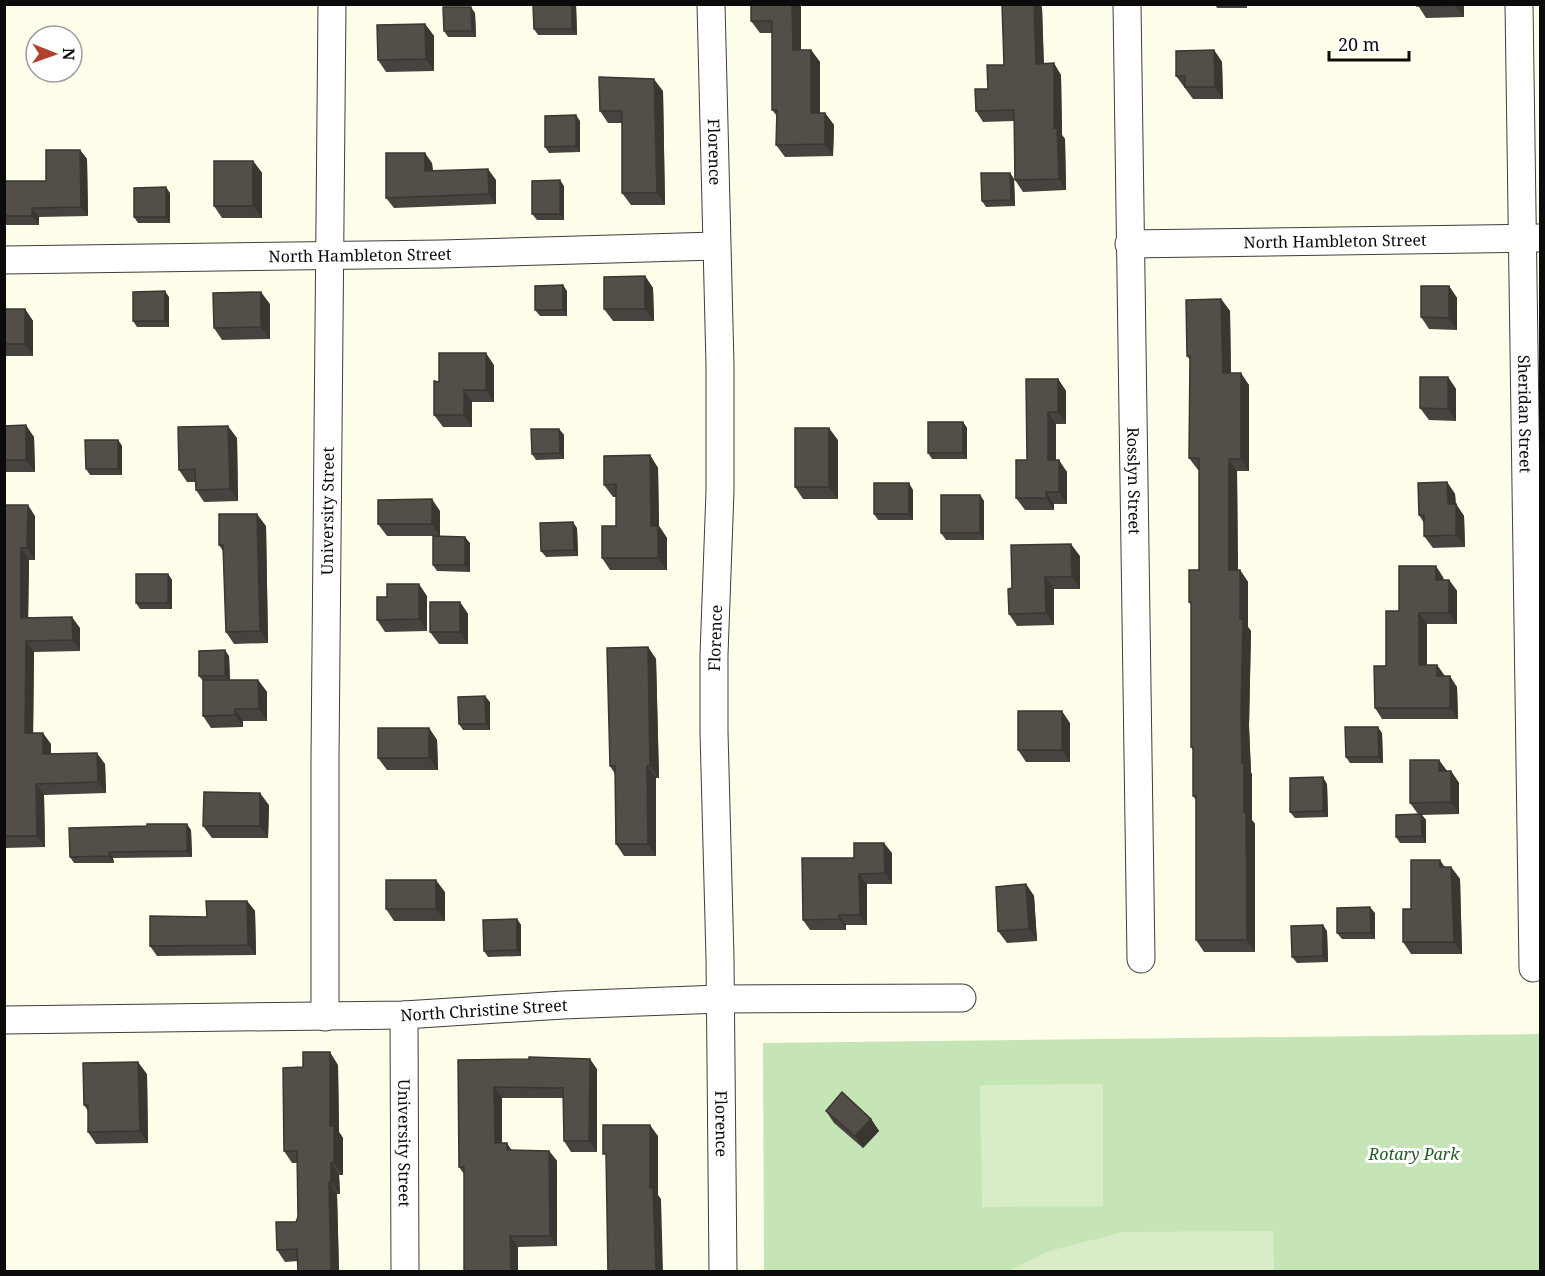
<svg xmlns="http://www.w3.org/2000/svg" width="1545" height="1276" font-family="'Noto Serif',serif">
	<rect width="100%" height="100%" fill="#fefeea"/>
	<path fill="#c5e5b6" d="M1540,1034V1271H764L763,1043Z"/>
	<path fill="#d8edc7" d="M1103,1084V1206L982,1207L980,1085Z
		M1273,1231L1274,1271H1009L1049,1251L1124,1232Z"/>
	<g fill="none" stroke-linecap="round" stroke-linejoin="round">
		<g stroke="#3e3e3e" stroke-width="29">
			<g id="street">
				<path id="s1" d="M711,4L720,365V491L714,655V732L720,958L723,1272"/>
				<path id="s2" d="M1127,4L1141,959"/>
				<path id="s3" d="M1519,4L1533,968"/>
				<path id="s4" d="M1129,244L1539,238"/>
				<path id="s5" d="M4,260L441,254L716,246"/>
				<path id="s6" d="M404,1015L405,1272"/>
				<path id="s7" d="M325,1017V758L332,4"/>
				<path id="s8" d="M4,1020L404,1015L563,1005L720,999L962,998"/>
			</g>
		</g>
		<use href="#street" stroke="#fff" stroke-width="27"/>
	</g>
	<path fill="#47433e" d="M533,4H576L577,35H538L534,29Z
		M751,4H801V50H811L820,62V113H825L834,125L833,156L785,157L776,145L777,116L772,110V33H760L751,21Z
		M1215,4H1247V8H1217Z
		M1417,4H1464V17L1426,18Z
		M1042,7L1044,64L1061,75L1062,135L1065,139L1066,190L1023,192L1015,180L1014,121L983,122L976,111L988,89Z
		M475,13L476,37H448L444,31Z
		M425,24L434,36V71L386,72L378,60Z
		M1214,50L1222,62L1223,99H1193L1176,76Z
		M663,91L665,205H631L622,193V123H608L600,111Z
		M580,121V152L549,153L545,147Z
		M80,150L87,159L88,216L39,217V225H4V181H46Z
		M253,161L262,173V218H222L214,206Z
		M432,163L433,170L496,180V204L394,208L386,198Z
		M1010,173L1014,179L1015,206L986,207L982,201Z
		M564,186V220H537L532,214Z
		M170,193V223H138L134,217Z
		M645,276L653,288L654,321H613L604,309Z
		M1449,286L1457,298V330L1429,329L1421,317Z
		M567,291V316H540L535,310Z
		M169,297V327H137L133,321Z
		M1221,299L1230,311L1231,373L1249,385V471H1237L1238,570H1240L1248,582V627L1251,631L1249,726L1251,772L1252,775V820L1255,824V952H1204L1196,940V800L1193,796V750L1191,747V605L1189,602L1199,570V470H1198L1189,458L1190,360L1187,356Z
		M270,304V339L222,340L214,328Z
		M4,309H25L33,321V356H4Z
		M494,365V402H472V427H443L434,415L439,382Z
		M1448,377L1456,389V421L1429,420L1420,408Z
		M1058,379L1066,391V424H1056V460L1067,472V504H1054V510H1025L1016,498L1027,460Z
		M963,422L967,428V459H932L928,453Z
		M4,426L34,437L35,472H4Z
		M559,429L564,435V459L536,460L532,454Z
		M237,438L238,501L204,502L196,490V482H187L179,470Z
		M118,440L122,446V475H90L86,469Z
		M838,440V499H803L795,487Z
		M650,455L658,468L659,526L667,538V570H610L602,558L616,526V497H613L604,485Z
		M1447,482L1455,494L1456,504L1464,516L1465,547L1433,548L1424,536V523L1419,515Z
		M913,490V520H878L874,514Z
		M980,495L984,501V540H946L941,533Z
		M4,505L35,516V560H29L28,617L80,628V651L34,652L33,733L51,744V754L105,764L106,793L44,795L45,847L4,848Z
		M440,511V536H387L378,524Z
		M266,526L268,643L234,644L226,632L223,551L219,545Z
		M577,528L578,556L546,557L541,551Z
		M470,543V572L437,571L433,565Z
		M1080,556V589H1054V625L1017,626L1009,614L1012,588Z
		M168,574L172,580V609H140L136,603Z
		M1443,577L1444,580H1449L1457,591V624H1427V665H1437L1444,676L1457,687L1458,719H1382L1375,708L1399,611Z
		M427,596V631L385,632L377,620Z
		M460,602L468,614V644H439L430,632Z
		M648,647L656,659L659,778H656V856H624L616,844L615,774L610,766Z
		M229,656L230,680H258L267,692V721H243V727L211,728L203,716V681L199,676Z
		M490,702V730H463L459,724Z
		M1070,723V762H1026L1018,750Z
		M429,728L437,740L438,770H387L378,758Z
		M1382,733L1383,763H1350L1346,757Z
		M1439,760L1446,771H1451L1459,783V814L1422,815L1426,820V843H1400L1396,837L1418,814L1410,803Z
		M1327,784L1328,817L1295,818L1290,812Z
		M269,805L268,838H212L203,826Z
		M147,826L191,830L192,857L113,858L114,863H74L70,857Z
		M892,853V884H867V925H846V930H810L803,920L854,858Z
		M1445,867H1451L1460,879L1462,954H1411L1403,942L1411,909Z
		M1026,884L1034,896L1037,941L1007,943L998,931Z
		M445,892V921H394L386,909Z
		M247,901L255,911L256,955L157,956L150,946L207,917Z
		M1375,913V939H1342L1337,933Z
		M517,919L521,925V956L488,957L484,951Z
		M1327,931L1328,962L1297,963L1292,957Z
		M458,1060L597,1069V1152H571L564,1141L563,1098H502V1143L512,1150L549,1151L557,1161V1246L518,1247V1272H464V1174L459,1167Z
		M338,1065L339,1132L343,1138V1175H339L340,1194H337L339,1272H298V1261L285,1262L277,1250L296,1222L298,1217L297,1163H292L284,1151L303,1067Z
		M147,1074L148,1143L96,1144L88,1132V1111L84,1105Z
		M826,1111L871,1119L879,1131L863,1148L834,1123Z"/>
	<path fill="#3a3732" d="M572,4H576L577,35L572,29Z
		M792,4H801V62L793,50Z
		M1034,4H1040L1042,7L1044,75L1036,64Z
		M1455,4H1464V17L1455,5Z
		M471,7L475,13L476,37L472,31Z
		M425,24L434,36V71L426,59Z
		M811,50L820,62V125L811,113Z
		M1214,50L1222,62L1223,99L1215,87Z
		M1054,63L1061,75L1062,135L1065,139L1066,190L1059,179L1054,128Z
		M654,79L663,91L665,205L657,193Z
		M825,113L834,125L833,156L825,144Z
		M576,115L580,121V152L576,146Z
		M80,150L87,159L88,216L81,207Z
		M425,153L432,163L433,181L425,171Z
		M253,161L262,173V218L253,206Z
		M488,169L496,180V204L489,194Z
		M1010,173L1014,179L1015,206L1011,200Z
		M560,180L564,186V220L560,214Z
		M166,187L170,193V223L166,217Z
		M32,208L39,217V225L32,216Z
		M645,276L653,288L654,321L645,309Z
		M563,285L567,291V316L563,310Z
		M1449,286L1457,298V330L1449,318Z
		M165,291L169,297V327L165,321Z
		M261,292L270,304V339L261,327Z
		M1221,299L1230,311L1231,385L1223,373Z
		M25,309L33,321V356L25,344Z
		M486,353L494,365V402L486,390Z
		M1241,373L1249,385V471L1241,459Z
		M1448,377L1456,389V421L1448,409Z
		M1058,379L1066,391V424L1058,412Z
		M464,390L472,402V427L464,415Z
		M1048,412L1056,424V472L1048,460Z
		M963,422L967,428V459L963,453Z
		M26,425L34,437L35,472L26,460Z
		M228,426L237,438L238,501L230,489Z
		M829,428L838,440V499L829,487Z
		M559,429L564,435V459L560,453Z
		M118,440L122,446V475L118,469Z
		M650,455L658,468L659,526L667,538V570L658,558L651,526Z
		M1229,459L1237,471L1238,582L1229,570Z
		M1059,460L1067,472V504L1059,492Z
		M1447,482L1455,494L1456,516L1448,504Z
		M909,483L913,490V520L909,514Z
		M1046,492L1054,504V510L1046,498Z
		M980,495L984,501V540L980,533Z
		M432,499L440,511V536L432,524Z
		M1456,504L1464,516L1465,547L1456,535Z
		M28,505L35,516V560L27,548Z
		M257,514L266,526L268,643L260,631Z
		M573,522L577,528L578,556L574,550Z
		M465,537L470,543V572L465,565Z
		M1071,544L1080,556V589L1072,577Z
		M21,548L29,560L28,629L21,618Z
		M1436,566L1443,577L1444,591L1436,580Z
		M1240,570L1248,582V627L1251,631L1249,726L1251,772L1252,775V820L1255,824V952L1247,940L1241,714Z
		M168,574L172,580V609L168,603Z
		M1045,577L1054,589V625L1046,613Z
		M1449,580L1457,591V624L1449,613Z
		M419,584L427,596V631L419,619Z
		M460,602L468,614V644L460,632Z
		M1419,613L1427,624V676L1419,665Z
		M72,617L80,628V651L73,640Z
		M26,641L34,652L33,745L25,733Z
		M648,647L656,659L659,778L650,766Z
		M225,650L229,656L230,682L225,676Z
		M1437,665L1445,676H1437Z
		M1450,676L1457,687L1458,719L1450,708Z
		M258,680L267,692V721L259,709Z
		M485,696L490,702V730L486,724Z
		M235,709L243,721V727L235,715Z
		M1062,711L1070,723V762L1062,750Z
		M1378,727L1382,733L1383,763L1379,757Z
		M429,728L437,740L438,770L429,758Z
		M43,733L51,744V766L43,754Z
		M97,753L105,764L106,793L98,782Z
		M1439,760L1448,772L1439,771Z
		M647,766L656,778V856L648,844Z
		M1451,771L1459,783V814L1451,802Z
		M1323,777L1327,784L1328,817L1323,811Z
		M36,784L44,795L45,847L37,836Z
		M260,793L269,805L268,838L260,826Z
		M1421,814L1426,820V843L1422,836Z
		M187,824L191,830L192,857L187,851Z
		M884,843L892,853V884L885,873Z
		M109,852L113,858L114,863L109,856Z
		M1440,860L1448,872L1440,867Z
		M1451,867L1460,879L1462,954L1454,942Z
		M859,874L867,884V925L860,915Z
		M436,880L445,892V921L436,909Z
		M1026,884L1034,896L1037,941L1029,929Z
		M247,901L255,911L256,955L248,945Z
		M1370,907L1375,913V939L1371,933Z
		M839,915L846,925V930L839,919Z
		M517,919L521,925V956L517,950Z
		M1323,925L1327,931L1328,962L1323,956Z
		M330,1052L338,1065L339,1132L343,1138V1175L334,1163L330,1126Z
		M590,1059L597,1069V1152L589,1141Z
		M138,1062L147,1074L148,1143L140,1131Z
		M494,1087L502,1098V1154L495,1143Z
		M871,1119L879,1131L863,1148L855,1136Z
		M650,1125L658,1136V1195L661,1199L663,1272H656L650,1188Z
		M507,1143L514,1154L507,1150Z
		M549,1151L557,1161V1246L550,1236Z
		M331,1163L339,1175L340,1194L331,1182Z
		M329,1182L337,1194L339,1272H331Z
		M510,1236L518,1247V1272H511Z"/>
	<path fill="#534e48" stroke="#3a3732" stroke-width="1.5" d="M533,4H572V29H534Z
		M751,4H792L793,50H811V113H825V144L776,145L777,110H772V21H751Z
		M1002,4H1034L1036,64L1054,63V128H1057L1059,179L1015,180L1014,110L976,111L975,89H988L987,65H1004Z
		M1417,4H1455V5L1417,6Z
		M443,7H471L472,31H444Z
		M425,24L426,59L378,60L377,25Z
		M1214,50L1215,87H1185V76H1176V51Z
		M599,77L654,79L657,193H622V111H600Z
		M576,115V146L545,147V116Z
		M46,150H80L81,207L32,208V216H4V181H46Z
		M386,153H425V171L488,169L489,194L386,198Z
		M214,161H253V206H214Z
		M981,173H1010L1011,200L982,201Z
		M560,180V214H532V181Z
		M166,187V217H134V188Z
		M645,276V309H604V277Z
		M563,285V310H535V286Z
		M1421,286H1449V318L1421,317Z
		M165,291V321H133V292Z
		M261,292V327L214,328L213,293Z
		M1221,299L1223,373H1241V459H1229V570H1240V619H1243L1241,714L1242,763H1244V812H1246L1247,940H1196V796H1193V747H1191V602H1189V570H1199V458H1189L1190,356H1187L1186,300Z
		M4,309H25V344H4Z
		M439,353H486V390H464V415H434V381L439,382Z
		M1420,377H1448V409L1420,408Z
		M1026,379H1058V412H1048V460H1059V492H1046V498H1016V460H1027Z
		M928,422H963V453H928Z
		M26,425V460H4V426Z
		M228,426L230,489L196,490L195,469L179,470L178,427Z
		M795,428H829V487H795Z
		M531,429H559L560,453L532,454Z
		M85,440H118V469H86Z
		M650,455L651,526H658V558H602V526H616V484L604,485V456Z
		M1447,482L1448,504H1456V535L1424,536V515H1419L1418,483Z
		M874,483H909V514H874Z
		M941,495H980V533H941Z
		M432,499V524H378V500Z
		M4,505H28L27,548H21V618L72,617L73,640L26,641L25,733H43V754L97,753L98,782L36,784L37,836H4Z
		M219,514H257L260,631L226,632L223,545H219Z
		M573,522L574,550L541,551L540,523Z
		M433,536L465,537V565H433Z
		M1071,544L1072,577H1045L1046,613L1009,614L1008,589L1012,588L1011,545Z
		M1399,566H1436V580H1449V613H1419V665H1437V676H1450V708H1375L1374,666H1386V611H1399Z
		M136,574H168V603H136Z
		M387,584H419V619L377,620V597H387Z
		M430,602H460V632H430Z
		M648,647L650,766H647L648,844H616L615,766H610L607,648Z
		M225,650V676H199V651Z
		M203,680H258L259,709H235V715L203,716Z
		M485,696L486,724H459L458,697Z
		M1018,711H1062V750H1018Z
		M1345,727H1378L1379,757H1346Z
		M378,728H429V758H378Z
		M1410,760H1439V771H1451V802L1410,803Z
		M1323,777V811L1290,812V778Z
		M204,792L260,793V826H203Z
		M1421,814L1422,836L1396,837V815Z
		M147,824H187V851L109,852V856L70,857L69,828L147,826Z
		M854,843H884L885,873L859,874L860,915H839V919L803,920L802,858H854Z
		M1411,860H1440V867H1451L1454,942H1403V909H1411Z
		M386,880H436V909H386Z
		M1026,884L1029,929L998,931L996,887Z
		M206,901H247L248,945L150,946V916L207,917Z
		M1370,907L1371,933H1337V908Z
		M517,919V950L484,951L483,920Z
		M1323,925V956L1292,957L1291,926Z
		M303,1052H330V1126H334V1163H331V1182H329L331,1272H298L297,1249L277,1250L276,1222H296L298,1217L297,1151H284L283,1068L303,1067Z
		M529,1057L590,1059L589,1141H564L563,1088L494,1087L495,1143H507V1150L549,1151L550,1236H510L511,1272H464V1167H459L458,1060L529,1059Z
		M138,1062L140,1131L88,1132V1105H84L83,1063Z
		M842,1092L871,1119L855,1136L826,1111Z
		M603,1125H650V1188H653L656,1272H608L606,1154H603Z"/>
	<g text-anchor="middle" stroke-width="6" stroke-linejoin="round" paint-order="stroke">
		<g font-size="16" fill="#0b0b0b" stroke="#fff">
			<text dy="6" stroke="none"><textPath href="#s1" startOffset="148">Florence</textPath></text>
			<text dy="6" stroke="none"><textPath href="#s4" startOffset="206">North Hambleton Street</textPath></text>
			<text dy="6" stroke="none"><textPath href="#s5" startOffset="356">North Hambleton Street</textPath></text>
			<text dy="6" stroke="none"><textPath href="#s3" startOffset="410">Sheridan Street</textPath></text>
			<text dy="6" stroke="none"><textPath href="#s2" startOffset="477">Rosslyn Street</textPath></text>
			<text dy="6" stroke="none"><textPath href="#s7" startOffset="506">University Street</textPath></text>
			<text transform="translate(715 638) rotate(-88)" y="6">Florence</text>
			<text dy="6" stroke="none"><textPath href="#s8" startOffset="480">North Christine Street</textPath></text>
			<text dy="6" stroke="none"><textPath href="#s1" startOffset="1120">Florence</textPath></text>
			<text dy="6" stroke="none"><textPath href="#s6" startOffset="128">University Street</textPath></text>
		</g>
		<g font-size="16" font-style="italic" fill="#205d20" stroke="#fff">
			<text x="1414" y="1160">Rotary Park</text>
		</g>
	</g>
	<rect width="1545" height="1276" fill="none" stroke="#0b0b0b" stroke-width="12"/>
	<g transform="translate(54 54) rotate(91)"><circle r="28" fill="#ffffff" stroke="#9d9d9d" stroke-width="1.5"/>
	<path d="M0-4.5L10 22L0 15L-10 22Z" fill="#b1412c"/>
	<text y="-9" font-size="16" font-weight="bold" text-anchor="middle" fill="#0b0b0b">N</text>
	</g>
	<path d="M1329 51v9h80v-9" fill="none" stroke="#0b0b0b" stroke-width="3"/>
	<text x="1338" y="51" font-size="18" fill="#0b0b0b" stroke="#ffffff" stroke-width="4.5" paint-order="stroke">20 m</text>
</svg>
